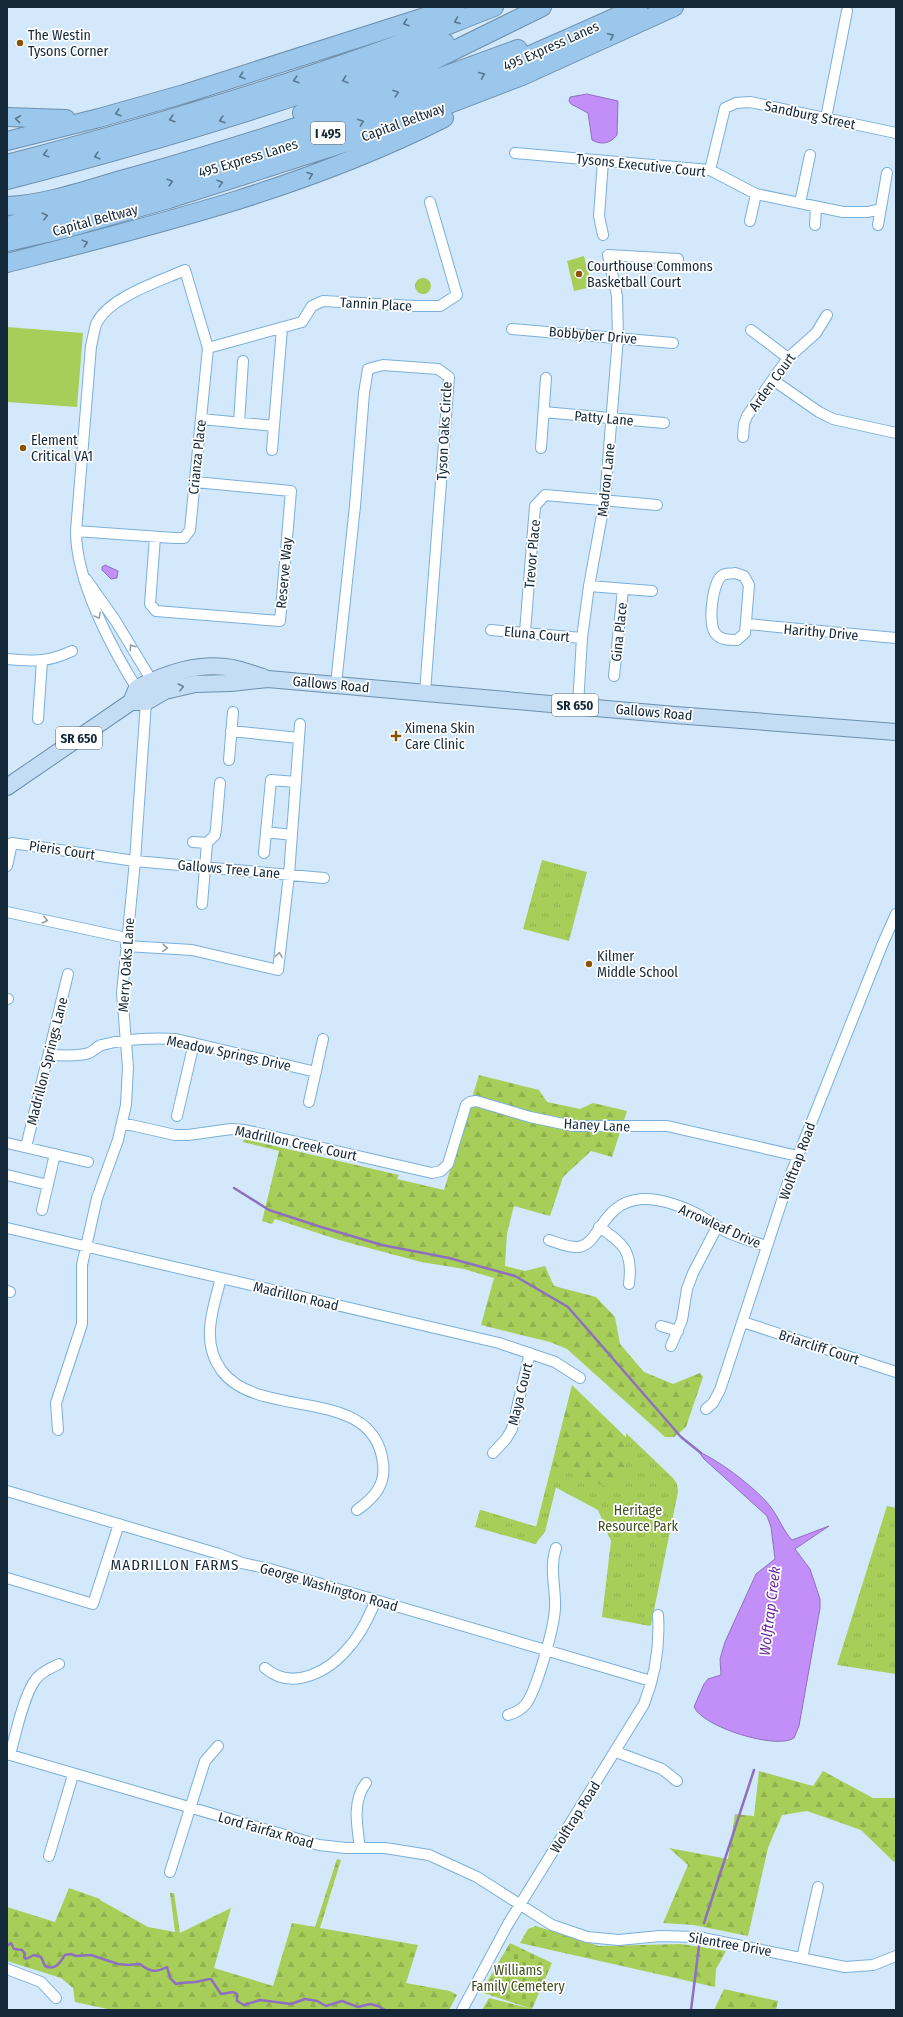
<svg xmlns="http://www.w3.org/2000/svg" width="903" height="2017" font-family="'Fira Sans Condensed',sans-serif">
	<defs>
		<pattern id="forest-firs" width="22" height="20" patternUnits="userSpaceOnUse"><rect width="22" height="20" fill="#a7ce59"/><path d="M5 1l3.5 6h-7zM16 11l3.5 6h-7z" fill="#8fb14e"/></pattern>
		<pattern id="cemetery-stones" width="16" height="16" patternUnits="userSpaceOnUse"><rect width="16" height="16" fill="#a7ce59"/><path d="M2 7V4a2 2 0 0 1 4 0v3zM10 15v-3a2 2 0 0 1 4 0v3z" fill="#8fb14e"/></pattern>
		<pattern id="park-tufts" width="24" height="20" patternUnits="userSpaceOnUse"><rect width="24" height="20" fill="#a7ce59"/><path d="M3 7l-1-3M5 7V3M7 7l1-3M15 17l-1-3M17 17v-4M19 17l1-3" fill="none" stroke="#8fb14e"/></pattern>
	</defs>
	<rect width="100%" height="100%" fill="#d3e8fa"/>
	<path fill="#a7ce59" d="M584,256L592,287L574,291L567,261Z
		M7,327L83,333L77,407L7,402Z"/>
	<path fill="url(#forest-firs)" d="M479,1075L539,1090L547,1102L580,1109L593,1103L627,1111L612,1157L591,1151L563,1177L550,1216L514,1206L507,1233L505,1266L525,1271L545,1266L554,1286L596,1297L615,1317L620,1344L644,1372L673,1384L700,1373L703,1377L686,1427L674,1437H665L567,1349L550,1342L481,1325L494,1278L464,1269L421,1262L339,1240L275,1219L272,1224L262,1221L279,1151L243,1142L244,1139L399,1175L397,1179L444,1190Z
		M572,1385L676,1486L650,1626L602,1617L611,1541L598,1510L555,1487L544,1533L535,1544L475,1527L480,1510L536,1527Z
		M759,1771L813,1786L823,1771L873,1798H896V1860L894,1862L861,1830L807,1811L782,1815L768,1848L748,1936L694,1925L663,1923L688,1865L669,1848L728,1859L735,1814L754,1816Z
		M337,1859L341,1860L320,1928L418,1945L406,1983L450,1991L457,1995L449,2010H112L75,2002L73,1988L61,1978L7,1961V1907L55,1922L69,1888L100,1899V1900L148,1927L175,1932L170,1893H174L180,1933L231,1908L214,1968L273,1986L292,1923L315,1927Z
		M536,1926L599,1946L681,1944L726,1951L716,1969L715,1987L520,1943L528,1929Z
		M724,1989L778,2001L776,2010H714Z
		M489,1998L536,2010H482Z"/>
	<path fill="url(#cemetery-stones)" d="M510,1943L552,1963L532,2009L481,1992Z"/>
	<path fill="url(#park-tufts)" d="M415 286a8 8 0 1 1 16 0a8 8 0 1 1-16 0Z
		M542,860L587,872L569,941L523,929Z
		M626,1433L673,1478L677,1484L678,1492L651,1625L603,1616L612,1541L599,1509L556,1487L545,1532L540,1536L536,1544L476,1526L481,1510L537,1527L553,1465L616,1491L626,1465Z
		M887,1506L896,1508V1674L837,1665Z"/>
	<path fill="#c28ff8" stroke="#8e70bf" d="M587,94L618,101L617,135C610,144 601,145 592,140L588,113L571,104L569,101L570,97Z
		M105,565L118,571L117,578L111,579L102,570V567Z
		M699,1452C719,1460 761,1492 772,1509C779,1518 784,1532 792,1540L829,1526L795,1549L810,1569L820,1599V1608L799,1726L794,1738C776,1750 703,1727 694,1707L704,1684L708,1679L721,1675L720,1659L725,1642L756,1574L775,1559L771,1527L767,1516L704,1459Z"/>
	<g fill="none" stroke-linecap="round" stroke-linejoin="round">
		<path stroke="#8e70bf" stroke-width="2.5" d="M234,1188L269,1210L321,1227L382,1245L449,1258L515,1276L568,1307L681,1437L701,1453
			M704,1923L754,1770
			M7,1946L11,1943L14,1949L22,1950L25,1954L24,1957L26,1959L34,1955L41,1957L45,1966C56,1971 60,1962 65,1955L71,1954L76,1956L91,1955L118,1964L128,1965L140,1964C150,1972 155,1973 167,1967L170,1978L176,1984C183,1982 188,1983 195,1982C200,1982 204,1979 211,1979L221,1994L233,1992L237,1994V2001L244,2005L260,2000L291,2004L305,1999L317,2001L326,2006L342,2001L358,2007L370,2004L378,2006L385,2010
			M691,2010L699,1946"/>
		<g stroke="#7bafdb" stroke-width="12">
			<path id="minor" d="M826,118L847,11
				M515,153L710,170L756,194L843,212H868L880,209
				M710,170L725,108L736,103L750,102L896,133
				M800,203L810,155
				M750,221L756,194
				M815,225L816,207
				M878,225L887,173
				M603,235L599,216L603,161
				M512,329L673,343
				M751,330L788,358
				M208,348L302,322L312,306L323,301L415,306H440L457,295L430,202
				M773,380L819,412L833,419L896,433
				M544,412L664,423
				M201,419L274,426
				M239,423L243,361
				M743,437L744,424L747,416L788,358L816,333L827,315
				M541,448L546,378
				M272,450L282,328
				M76,531L174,538H184L190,530L208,348L185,270C158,282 112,296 97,322C94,329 93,339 91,346L76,531C76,582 112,649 139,692
				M155,537L150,604L156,611L280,621L291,491L195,482
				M735,573L744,576L749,585L745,633L737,640C729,640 720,640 715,633C708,623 712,581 723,575C726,573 732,574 735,573Z
				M589,586L652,591
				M747,624L896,638
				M491,630L582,638
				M525,632L535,506L545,495L657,505
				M7,659C35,661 46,663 72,651
				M614,676L623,589
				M336,684L355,506L364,393L368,369L383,365L438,369L449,377L425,692
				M578,705L582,638L589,586L605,499L618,337L617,296L608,255L678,259
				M38,719L42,661
				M231,731L299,738
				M229,760L233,712
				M266,832L292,835
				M193,842L207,843
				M264,853L271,780L296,782
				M7,866L12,843L135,861L324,878
				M202,904L207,843L215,835L216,829L220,783
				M7,912L127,938
				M126,946L192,950L278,970L289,875L300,724
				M7,999H8
				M49,1055C62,1055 77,1057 89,1053C94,1051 97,1046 102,1045C123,1039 154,1038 176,1039L316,1072
				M309,1102L323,1039
				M177,1116L194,1043
				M122,1123L175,1135H188L231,1129L245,1130L432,1173L441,1171L448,1164L466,1105L470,1102L476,1101L530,1117L573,1126H667L798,1156
				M7,1143L88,1162
				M26,1147L68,974
				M7,1175L48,1185
				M42,1210L55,1154
				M599,1227C625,1244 633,1253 629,1284
				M7,1228L499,1343L555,1362L580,1378
				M549,1240C558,1243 569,1248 579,1247C601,1243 601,1202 642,1199C660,1198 685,1207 701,1216C709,1221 717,1227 727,1232C739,1238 754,1242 767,1246
				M221,1278C213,1309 200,1342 222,1371C259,1421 374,1384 383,1463C386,1485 374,1498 357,1510
				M7,1291L10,1292
				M743,1322L896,1372
				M661,1326L678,1331
				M671,1346L682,1320L687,1289L693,1273L717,1227
				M706,1409L713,1403L720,1390L790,1176L883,943L896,914
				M58,1430L56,1403L82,1324V1265L97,1198L118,1140L126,1105L128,1067L122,993L135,861L146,702L152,681L115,620L86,579
				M493,1453L506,1439L512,1429L530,1353
				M7,1491L219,1554L242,1563L270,1569L651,1681
				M7,1578L93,1604L119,1524
				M265,1668C293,1692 330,1671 350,1646C362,1632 369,1616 376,1600
				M508,1715C515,1713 521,1710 526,1704C537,1689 554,1628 555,1608C556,1588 549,1568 556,1548
				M616,1752L662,1769L677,1781
				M7,1754L319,1845L346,1848H385L429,1855L477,1877L552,1925L587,1937L619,1940L660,1936L698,1937L845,1967L873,1965L896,1956
				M10,1755C15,1736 24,1694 36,1679C42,1671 51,1668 59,1664
				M360,1848C357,1826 352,1801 366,1783
				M49,1856L73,1775
				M170,1872L205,1761L218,1746
				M802,1958L818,1887
				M7,1969L41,1982L56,1998
				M462,2010L508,1924L644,1704C655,1676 660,1645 658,1615"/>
		</g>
		<g stroke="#6c8fad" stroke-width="18">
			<path id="primary" d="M131,702H146L165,691L195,684L231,683L268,679L675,715L896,732
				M7,787L131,702L137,688C167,673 198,662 233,668C243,670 253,674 263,677"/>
		</g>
		<g stroke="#6c8fad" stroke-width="20">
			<path id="motorway" d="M302,113L416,69L542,7
				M7,117L66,119
				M7,141L99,118L184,94L456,7
				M7,164C129,132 250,97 369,55C411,41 452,23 494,7
				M7,180C155,142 302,98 445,43
				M7,206C52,204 96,186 139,175C268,139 393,95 518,49
				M7,226C118,198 228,167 336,131C439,96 539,52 638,7
				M7,242L60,230L169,199L360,138L522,76L674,7
				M7,263C156,225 306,188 444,118"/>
		</g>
		<use href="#minor" stroke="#fff" stroke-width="10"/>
		<use href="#primary" stroke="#c4ddf4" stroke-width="16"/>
		<use href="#motorway" stroke="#9cc7ec" stroke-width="18"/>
	</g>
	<defs><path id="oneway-chevron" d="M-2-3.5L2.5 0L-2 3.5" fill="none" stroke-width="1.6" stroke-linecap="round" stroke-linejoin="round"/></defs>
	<g stroke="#587892">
		<use href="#oneway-chevron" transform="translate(457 21) rotate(159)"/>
		<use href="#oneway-chevron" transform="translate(406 23) rotate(162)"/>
		<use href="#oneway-chevron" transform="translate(611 36) rotate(-25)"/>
		<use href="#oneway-chevron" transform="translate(482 75) rotate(-22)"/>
		<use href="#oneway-chevron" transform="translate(242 76) rotate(162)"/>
		<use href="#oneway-chevron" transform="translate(296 80) rotate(162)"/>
		<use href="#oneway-chevron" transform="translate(345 80) rotate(161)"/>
		<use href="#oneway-chevron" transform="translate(396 93) rotate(-19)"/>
		<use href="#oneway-chevron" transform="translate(118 113) rotate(164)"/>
		<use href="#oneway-chevron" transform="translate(18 119) rotate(-174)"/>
		<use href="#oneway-chevron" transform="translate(172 119) rotate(163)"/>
		<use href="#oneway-chevron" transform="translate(222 120) rotate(163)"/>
		<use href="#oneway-chevron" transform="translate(361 122) rotate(-20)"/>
		<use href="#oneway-chevron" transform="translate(46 154) rotate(165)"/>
		<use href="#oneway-chevron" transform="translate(97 156) rotate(164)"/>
		<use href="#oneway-chevron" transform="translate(310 175) rotate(-21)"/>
		<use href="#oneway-chevron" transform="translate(170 182) rotate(-17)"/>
		<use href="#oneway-chevron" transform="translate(220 183) rotate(-17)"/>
		<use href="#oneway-chevron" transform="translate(45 216) rotate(-14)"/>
		<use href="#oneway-chevron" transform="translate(85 243) rotate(-15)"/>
	</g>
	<g stroke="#959ea6">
		<use href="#oneway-chevron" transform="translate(98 616) rotate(62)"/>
		<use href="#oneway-chevron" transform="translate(132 647) rotate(-123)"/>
		<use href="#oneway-chevron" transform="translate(45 920) rotate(13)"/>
		<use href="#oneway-chevron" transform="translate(165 948) rotate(4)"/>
		<use href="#oneway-chevron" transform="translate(279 955) rotate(-83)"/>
	</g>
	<use stroke="#6c8296" href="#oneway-chevron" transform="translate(181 687) rotate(-14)"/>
	<g fill="#8b5308" stroke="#fff" stroke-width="1.5">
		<circle cx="20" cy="43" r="4"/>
		<circle cx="579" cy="274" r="4"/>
		<circle cx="23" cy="448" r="4"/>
		<path d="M394 730h4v4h4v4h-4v4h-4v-4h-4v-4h4z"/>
		<circle cx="589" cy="964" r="4"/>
	</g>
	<g text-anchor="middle" stroke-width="3.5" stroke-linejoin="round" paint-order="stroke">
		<g fill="#fff" stroke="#5a6874" stroke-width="1">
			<rect x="311" y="122" width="34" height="22" rx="3"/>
			<rect x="552" y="694" width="46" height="22" rx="3"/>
			<rect x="56" y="727" width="46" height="22" rx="3"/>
		</g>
		<g font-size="13" font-weight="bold" fill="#132839">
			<text x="328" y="138">I 495</text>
			<text x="575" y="710">SR 650</text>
			<text x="79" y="743">SR 650</text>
		</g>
		<g font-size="14" fill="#132839" stroke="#fff" text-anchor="start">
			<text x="28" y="40">The Westin<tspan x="28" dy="16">Tysons Corner</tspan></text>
			<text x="587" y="271">Courthouse Commons<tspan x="587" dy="16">Basketball Court</tspan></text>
			<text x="31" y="445">Element<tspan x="31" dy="16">Critical VA1</tspan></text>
			<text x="405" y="733">Ximena Skin<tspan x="405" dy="16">Care Clinic</tspan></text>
			<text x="597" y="961">Kilmer<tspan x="597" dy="16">Middle School</tspan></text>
		</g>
		<g font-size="14" fill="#132839" stroke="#fff">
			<text transform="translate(551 46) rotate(-24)" y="5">495 Express Lanes</text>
			<text transform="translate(810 115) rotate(12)" y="5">Sandburg Street</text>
			<text transform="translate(403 122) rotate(-20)" y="5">Capital Beltway</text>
			<text transform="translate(248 158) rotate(-17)" y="5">495 Express Lanes</text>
			<text transform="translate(641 165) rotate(6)" y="5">Tysons Executive Court</text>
			<text transform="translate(95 220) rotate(-15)" y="5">Capital Beltway</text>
			<text transform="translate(376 304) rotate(3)" y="5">Tannin Place</text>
			<text transform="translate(593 335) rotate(5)" y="5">Bobbyber Drive</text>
			<text transform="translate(772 382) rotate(-54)" y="5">Arden Court</text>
			<text transform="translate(604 418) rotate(5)" y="5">Patty Lane</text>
			<text transform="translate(444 431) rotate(-87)" y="5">Tyson Oaks Circle</text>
			<text transform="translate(197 457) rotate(-84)" y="5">Crianza Place</text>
			<text transform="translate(606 480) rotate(-84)" y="5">Madron Lane</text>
			<text transform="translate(532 554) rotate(-85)" y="5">Trevor Place</text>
			<text transform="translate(284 573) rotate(-85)" y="5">Reserve Way</text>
			<text transform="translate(619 632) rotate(-84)" y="5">Gina Place</text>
			<text transform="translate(821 632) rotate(5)" y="5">Harithy Drive</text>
			<text transform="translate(537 634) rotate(5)" y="5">Eluna Court</text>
			<text transform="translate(331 684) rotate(5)" y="5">Gallows Road</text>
			<text transform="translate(654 712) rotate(5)" y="5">Gallows Road</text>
			<text transform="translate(62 850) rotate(8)" y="5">Pieris Court</text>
			<text transform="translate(229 869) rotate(5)" y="5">Gallows Tree Lane</text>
			<text transform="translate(126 965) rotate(-86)" y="5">Merry Oaks Lane</text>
			<text transform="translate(229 1053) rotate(12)" y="5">Meadow Springs Drive</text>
			<text transform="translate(47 1061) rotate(-76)" y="5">Madrillon Springs Lane</text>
			<text transform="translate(597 1125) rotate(3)" y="5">Haney Lane</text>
			<text transform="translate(296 1143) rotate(12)" y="5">Madrillon Creek Court</text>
			<text transform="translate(797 1161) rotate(-70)" y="5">Wolftrap Road</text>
			<text transform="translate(720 1226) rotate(24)" y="5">Arrowleaf Drive</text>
			<text transform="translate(296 1296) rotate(13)" y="5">Madrillon Road</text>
			<text transform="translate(819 1347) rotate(18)" y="5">Briarcliff Court</text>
			<text transform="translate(520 1394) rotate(-76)" y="5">Maya Court</text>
			<text transform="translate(329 1587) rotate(16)" y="5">George Washington Road</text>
			<text transform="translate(575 1817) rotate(-58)" y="5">Wolftrap Road</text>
			<text transform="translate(266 1830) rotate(16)" y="5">Lord Fairfax Road</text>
			<text transform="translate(730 1944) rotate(10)" y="5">Silentree Drive</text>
		</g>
		<g font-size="14" fill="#405020" stroke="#fff">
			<text x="638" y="1515">Heritage<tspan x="638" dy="16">Resource Park</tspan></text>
			<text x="518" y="1975">Williams<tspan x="518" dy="16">Family Cemetery</tspan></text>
		</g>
		<g font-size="15" letter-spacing="1" fill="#132839" stroke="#fff">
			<text x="175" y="1570">MADRILLON FARMS</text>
		</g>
		<g font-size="15" font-style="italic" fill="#69249f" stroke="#fff">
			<text transform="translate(770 1611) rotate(-83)" y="5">Wolftrap Creek</text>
		</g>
	</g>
	<rect width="903" height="2017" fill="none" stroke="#132839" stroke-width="16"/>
</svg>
